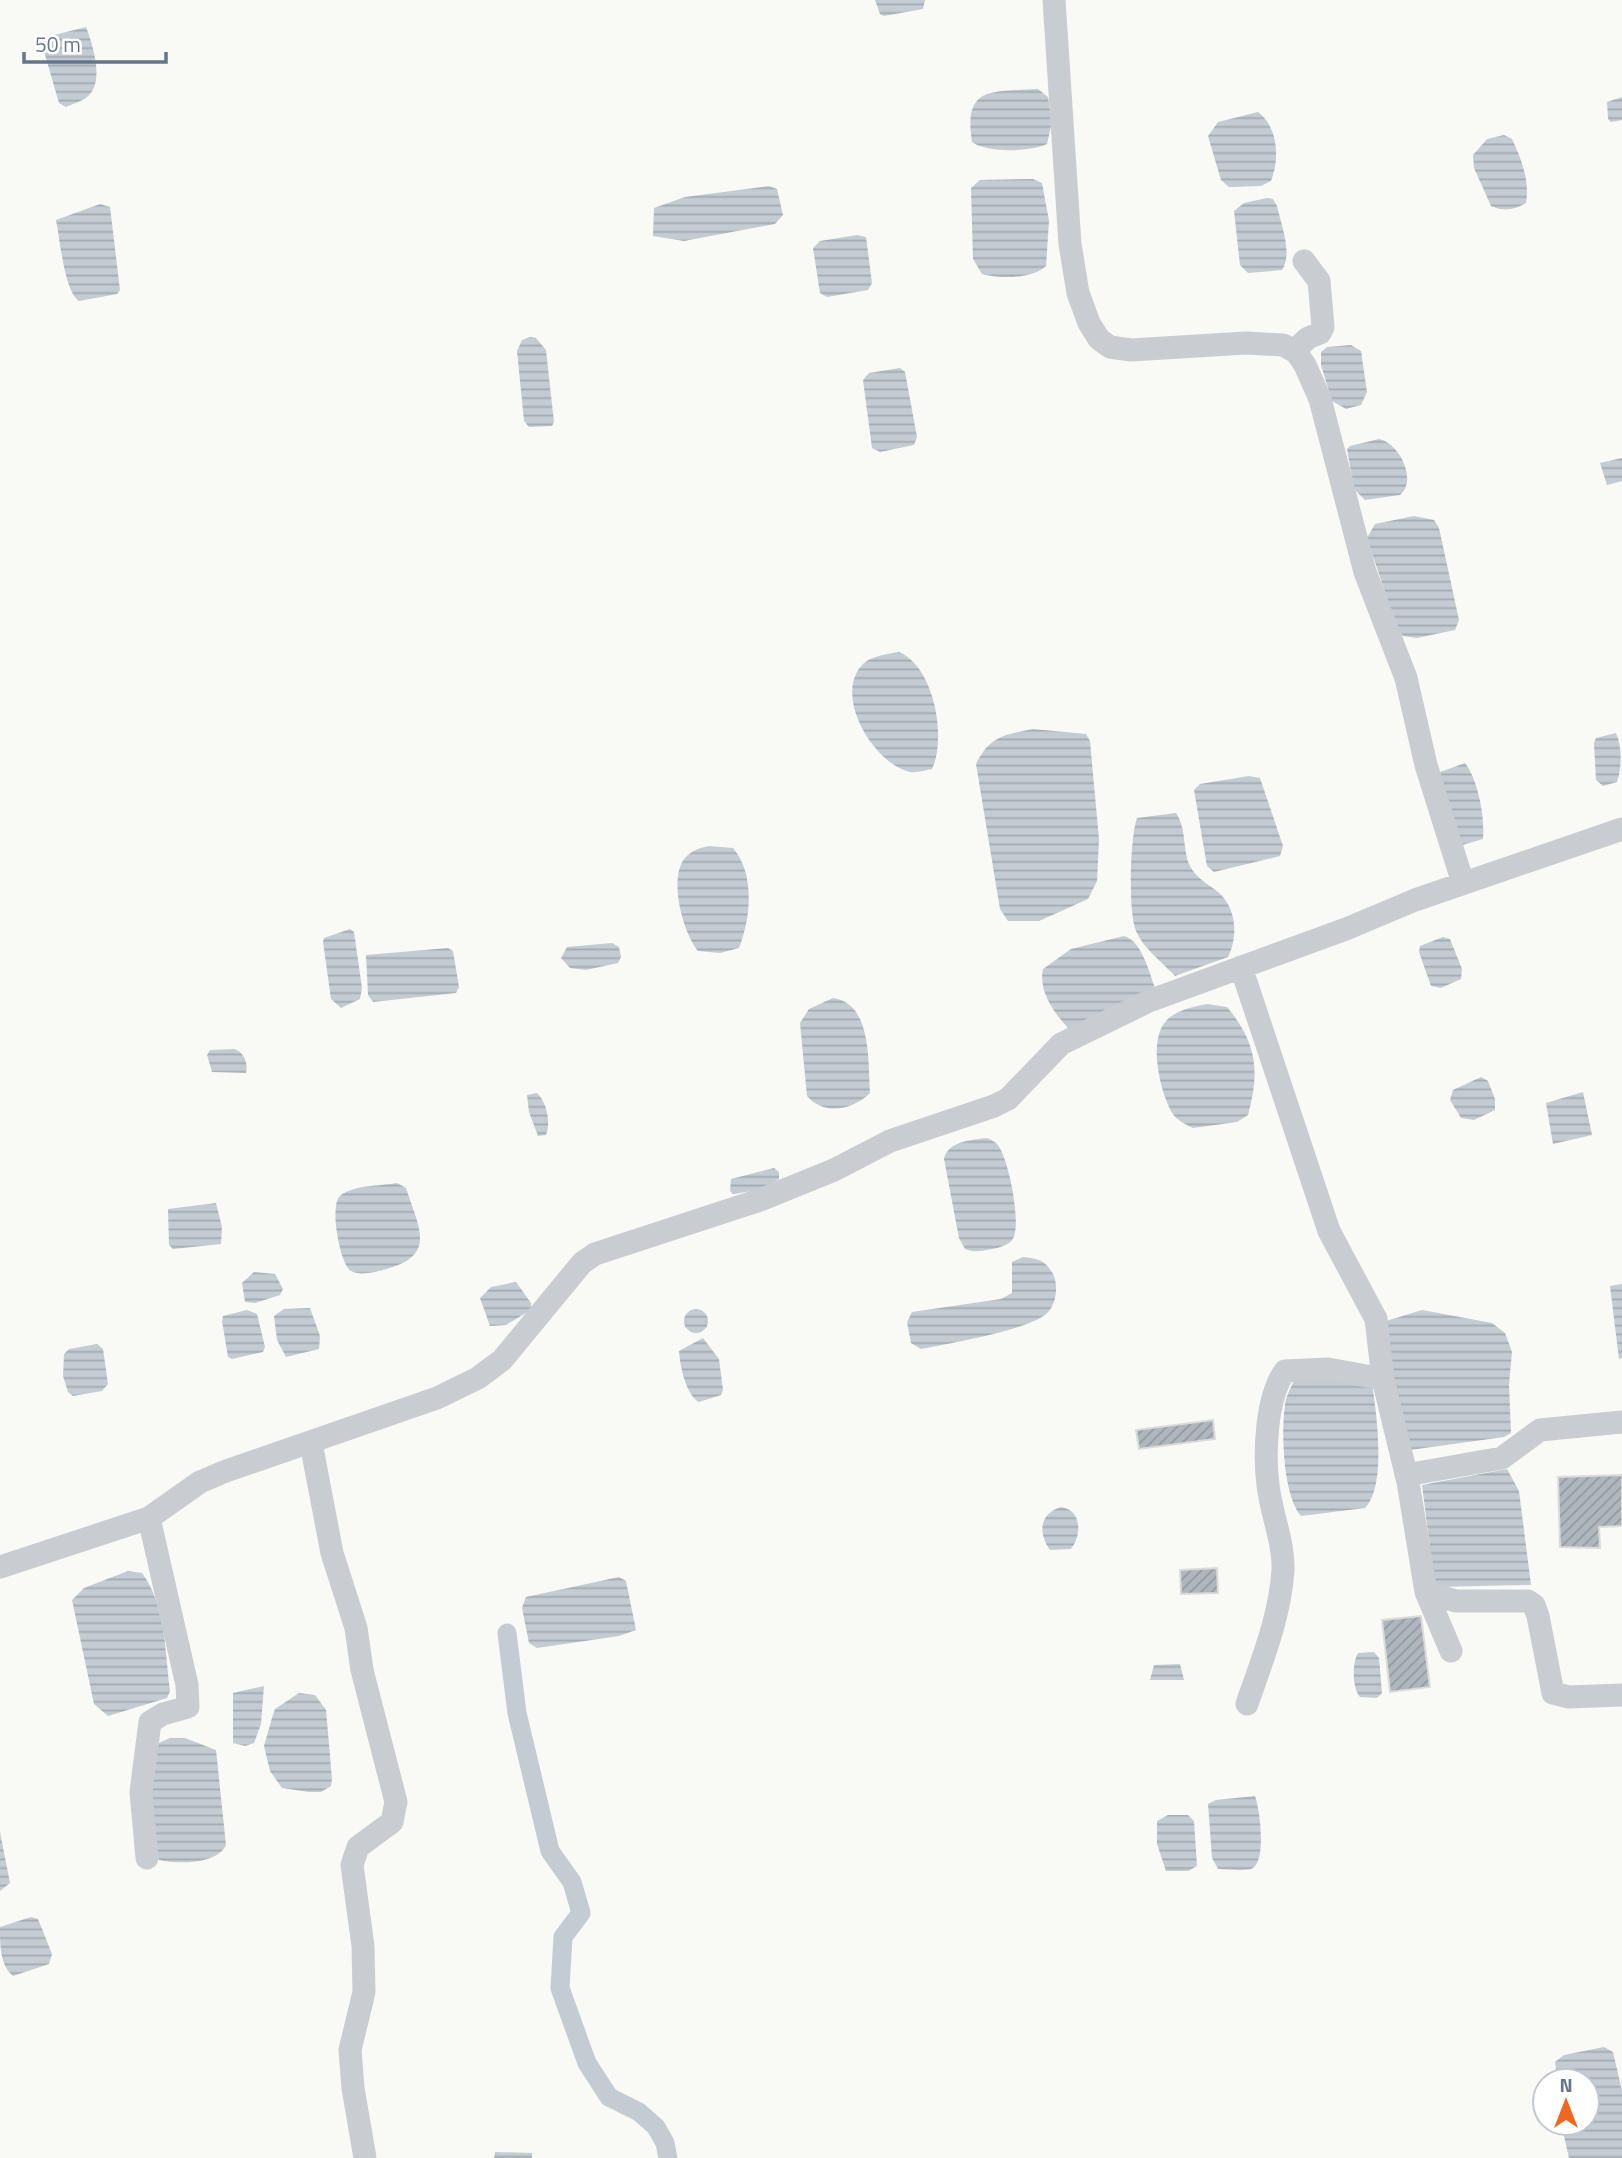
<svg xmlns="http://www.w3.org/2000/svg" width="1622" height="2158" font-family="'Titillium Web',sans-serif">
	<defs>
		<pattern id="water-rules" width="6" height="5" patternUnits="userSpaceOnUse" patternTransform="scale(1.75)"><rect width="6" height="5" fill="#c2ccd2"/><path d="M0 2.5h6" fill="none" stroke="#a1aab0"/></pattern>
		<pattern id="building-hatch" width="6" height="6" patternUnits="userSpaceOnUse" patternTransform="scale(1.75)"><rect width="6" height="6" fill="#afb6be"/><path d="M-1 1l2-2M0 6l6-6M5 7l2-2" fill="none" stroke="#9299a0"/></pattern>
	</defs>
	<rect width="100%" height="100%" fill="#f9f9f6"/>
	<path fill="url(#water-rules)" d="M875,0H925L923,9L884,16L880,14Z
		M86,27C93,45 105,83 87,97C81,102 72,104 66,107L59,103L43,48L46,37Z
		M1038,89L1048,97L1052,122L1047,144C1030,152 987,153 972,142C963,85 992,92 1038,89Z
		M1622,97V120L1611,122L1608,119L1607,102Z
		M1258,112C1278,127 1280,159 1271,181L1261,186L1229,187L1221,180L1208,136L1218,122Z
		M1504,135L1512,139C1521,158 1530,181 1526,203C1514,210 1504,212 1491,206L1474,168L1473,155L1487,139Z
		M1033,179L1042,183L1049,221L1046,266C1032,279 1000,279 982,274L973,259L971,188L980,180Z
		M769,186L777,189L783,215L775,224L684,241L653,236L654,208L685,197Z
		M1267,198L1273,199L1277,206C1281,224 1293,254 1282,270L1248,273L1240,265L1234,211L1244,203Z
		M100,204L110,207L120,290L117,294L79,301C64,291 60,238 56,220Z
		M857,235L866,237L872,283L868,290L827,297L820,293L813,248L820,241Z
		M530,337L536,338L546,350L554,422L552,426L529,427L524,421L517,351L522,340Z
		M1351,345L1361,351L1367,392L1361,405L1346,409L1332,401L1321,365V352L1327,347Z
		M900,368L905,372L917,437L914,445L880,452L872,448L863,380L869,373Z
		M1379,439C1399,443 1418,480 1400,495L1365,500L1354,489L1347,449L1350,446Z
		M1622,458V481L1607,485L1600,463Z
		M1414,516L1434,520L1439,528L1459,620L1455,630L1417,638L1403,636L1397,628L1367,538L1375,524Z
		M899,652C934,666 947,738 932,769C926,770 916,773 910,772C874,764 832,695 863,664C871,656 888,654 899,652Z
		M1033,729L1086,734L1090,741L1099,839L1097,881L1088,899L1039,921H1008L1000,909L976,764C990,736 1004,735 1033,729Z
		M1616,733C1622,746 1622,767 1617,782L1603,786L1596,780L1594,743L1596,738Z
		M1465,763C1478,780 1485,817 1483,839L1459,846L1440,772Z
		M1249,776L1260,778L1283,846L1280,856L1214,872L1207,866L1194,790L1200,784Z
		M1176,813C1187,829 1182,849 1190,866C1196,878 1208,884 1218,892C1237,908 1238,937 1228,957L1175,976C1163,963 1143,948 1136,931C1128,912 1130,838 1137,818Z
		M709,846L733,848C755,874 751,918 739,948L720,953L698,951C683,933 668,878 685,858C692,850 700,848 709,846Z
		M350,929L354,932L362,988L360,999L341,1008L331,999L323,942L324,938Z
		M1124,936C1142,941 1149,972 1155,988L1069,1029C1055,1014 1038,992 1043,969L1071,949Z
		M1443,937L1450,939L1462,969L1461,979L1441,988L1431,986L1419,952L1420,946Z
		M612,943L619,947L621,957L618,963L586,970L570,968L561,958L567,947Z
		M448,948L453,951L459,987L456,993L373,1002L368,995L366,955Z
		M833,998C872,1003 868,1062 870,1093C853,1110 824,1116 807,1096L800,1023L809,1009Z
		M1207,1004L1227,1007C1257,1043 1260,1071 1248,1115L1237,1122L1193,1128C1185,1124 1176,1120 1171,1111C1160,1090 1148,1041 1166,1021C1176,1010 1193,1007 1207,1004Z
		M235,1049C245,1054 248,1063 246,1073L212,1072L207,1055L210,1050Z
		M1481,1077L1488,1081L1495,1099V1110L1474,1120L1461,1118L1450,1100L1453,1090Z
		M1583,1092L1592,1135L1553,1144L1546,1103Z
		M537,1093C547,1103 551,1122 546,1135L538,1136L529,1112L527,1095Z
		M987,1138C991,1140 994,1141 997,1144C1008,1155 1023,1227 1012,1240C1008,1245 999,1248 992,1249C982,1251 975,1253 965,1249L959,1238L944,1159C948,1141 971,1140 987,1138Z
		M774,1168L779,1172V1179C766,1189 750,1192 733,1194L730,1191L731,1179Z
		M397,1183L406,1188C420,1231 437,1256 383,1270C375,1272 359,1276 351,1271C340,1264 329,1206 340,1196C352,1185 381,1186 397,1183Z
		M216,1203L222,1227L221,1244L173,1249L169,1245L168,1209Z
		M1023,1257C1038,1258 1046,1261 1053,1274C1059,1286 1056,1306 1046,1314C1028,1330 947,1344 921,1349L911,1343L907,1322L912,1312L1001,1299L1012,1293V1262Z
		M254,1272L275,1274L283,1289L280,1295L255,1303L245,1302L242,1283Z
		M516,1282L531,1303V1310L506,1325L490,1326L480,1298L491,1287Z
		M1622,1284V1358L1619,1359L1610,1286Z
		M310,1308L320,1336L319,1349L286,1357L277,1340L274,1316L284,1309Z
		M684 1321a12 12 0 1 1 24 0a12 12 0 1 1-24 0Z
		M247,1310L257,1314L265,1347L263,1352L232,1359L228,1357L222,1321L223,1316Z
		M1422,1310L1492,1323L1505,1333L1512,1352L1509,1384L1511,1433L1504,1437L1410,1450L1399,1432L1386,1321Z
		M703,1338L719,1359L723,1390L721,1395L699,1402C686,1395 680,1366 679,1351Z
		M97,1344L103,1349L108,1384L102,1391L73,1396L68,1392L63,1376L64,1354L69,1349Z
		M1314,1376L1371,1386L1373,1390C1377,1419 1386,1487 1365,1508L1301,1516C1283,1495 1281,1432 1285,1405C1286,1396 1291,1387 1295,1379Z
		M1507,1469L1519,1491L1531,1585L1435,1587L1422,1485Z
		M1061,1507C1082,1510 1082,1535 1071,1549L1050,1550C1038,1533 1039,1514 1061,1507Z
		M128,1571L142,1573C166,1605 165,1653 170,1691L167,1698L108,1716L94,1704L72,1600L84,1588Z
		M619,1577L626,1581L636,1630L619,1636L537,1648L529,1643L522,1608L526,1597Z
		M1374,1652L1379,1658L1382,1693L1377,1698L1360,1697C1352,1688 1352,1663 1358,1653Z
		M1180,1664L1184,1680H1150L1154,1665Z
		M264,1686L261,1724L254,1743L245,1746L233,1743V1693Z
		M299,1693L315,1695L326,1710L332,1779L331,1786L321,1792H309L282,1788L270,1771L264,1746L272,1718L275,1709Z
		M170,1738H185L216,1750L226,1845C217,1865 177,1864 159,1860C147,1833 149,1771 159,1743Z
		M1255,1796C1260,1809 1267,1864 1251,1869C1241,1871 1228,1869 1218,1869L1212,1858L1208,1804L1216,1800Z
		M1188,1815L1194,1821L1197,1866L1188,1871H1166L1157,1844V1821L1168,1815Z
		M0,1832L10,1883L0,1891Z
		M31,1917L38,1919L52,1954L49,1964L13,1976C0,1965 0,1945 0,1927Z
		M1604,2047L1613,2052L1622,2091V2158H1569L1561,2123H1587V2081H1558L1555,2062L1564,2055Z
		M495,2152L532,2153V2158H494Z"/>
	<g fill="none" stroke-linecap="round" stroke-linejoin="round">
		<path stroke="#c2ccd2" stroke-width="19" d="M507,1633L517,1713L550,1851L572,1882L581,1913L563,1937L560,1988L587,2063L609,2097L639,2112L656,2127L665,2143L668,2158"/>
	</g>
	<path fill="url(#building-hatch)" stroke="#dbdbd9" stroke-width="2" d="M1213,1420L1215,1439L1139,1449L1136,1430Z
		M1622,1475V1526L1599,1527L1600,1548L1560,1547L1558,1477Z
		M1217,1568L1218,1593L1181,1594L1180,1570Z
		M1421,1616L1430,1687L1390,1692L1382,1620Z"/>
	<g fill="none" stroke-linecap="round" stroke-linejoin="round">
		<path stroke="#c9ccd0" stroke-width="23" d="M1054,0L1070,244L1078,293L1089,323L1099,339L1110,347L1131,350L1246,343L1283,345L1296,352L1305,365L1320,399L1365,572L1406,678L1426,765L1463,883
			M1294,351L1308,338L1320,333L1323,327L1319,281L1304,261
			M1241,967L1329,1231L1376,1319L1383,1379L1408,1482L1426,1592L1451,1651
			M311,1443L332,1553L356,1628L362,1670L396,1802L392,1822L358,1847L352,1865L363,1946L364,1992L350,2050L353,2088L365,2158
			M1406,1475L1502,1458L1540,1430L1622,1422
			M0,1567L149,1518L200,1482L226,1471L437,1398L478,1378L502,1360L582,1263L595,1254L760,1200L834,1170L890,1141L994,1106L1008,1099L1061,1044L1149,1001L1346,929L1415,900L1622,829
			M1426,1592L1456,1601H1528L1534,1605L1538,1616L1553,1693L1569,1697L1622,1695
			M1247,1704C1262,1660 1280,1617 1283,1570C1284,1542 1271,1513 1268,1485C1264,1453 1266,1397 1285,1371L1328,1369L1383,1379
			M147,1858L141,1792L150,1722L163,1714L188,1707L187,1685L149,1518"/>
	</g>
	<g transform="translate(1566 2102)"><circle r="33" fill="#ffffff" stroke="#c2c8d0" stroke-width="2"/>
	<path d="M0-5L12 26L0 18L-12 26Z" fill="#f06820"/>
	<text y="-10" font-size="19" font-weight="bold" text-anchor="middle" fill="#66768a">N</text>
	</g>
	<path d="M24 52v10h142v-10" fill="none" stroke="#66768a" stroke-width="3.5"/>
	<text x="35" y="52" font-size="21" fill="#66768a" stroke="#ffffff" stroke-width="5" paint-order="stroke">50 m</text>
</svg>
